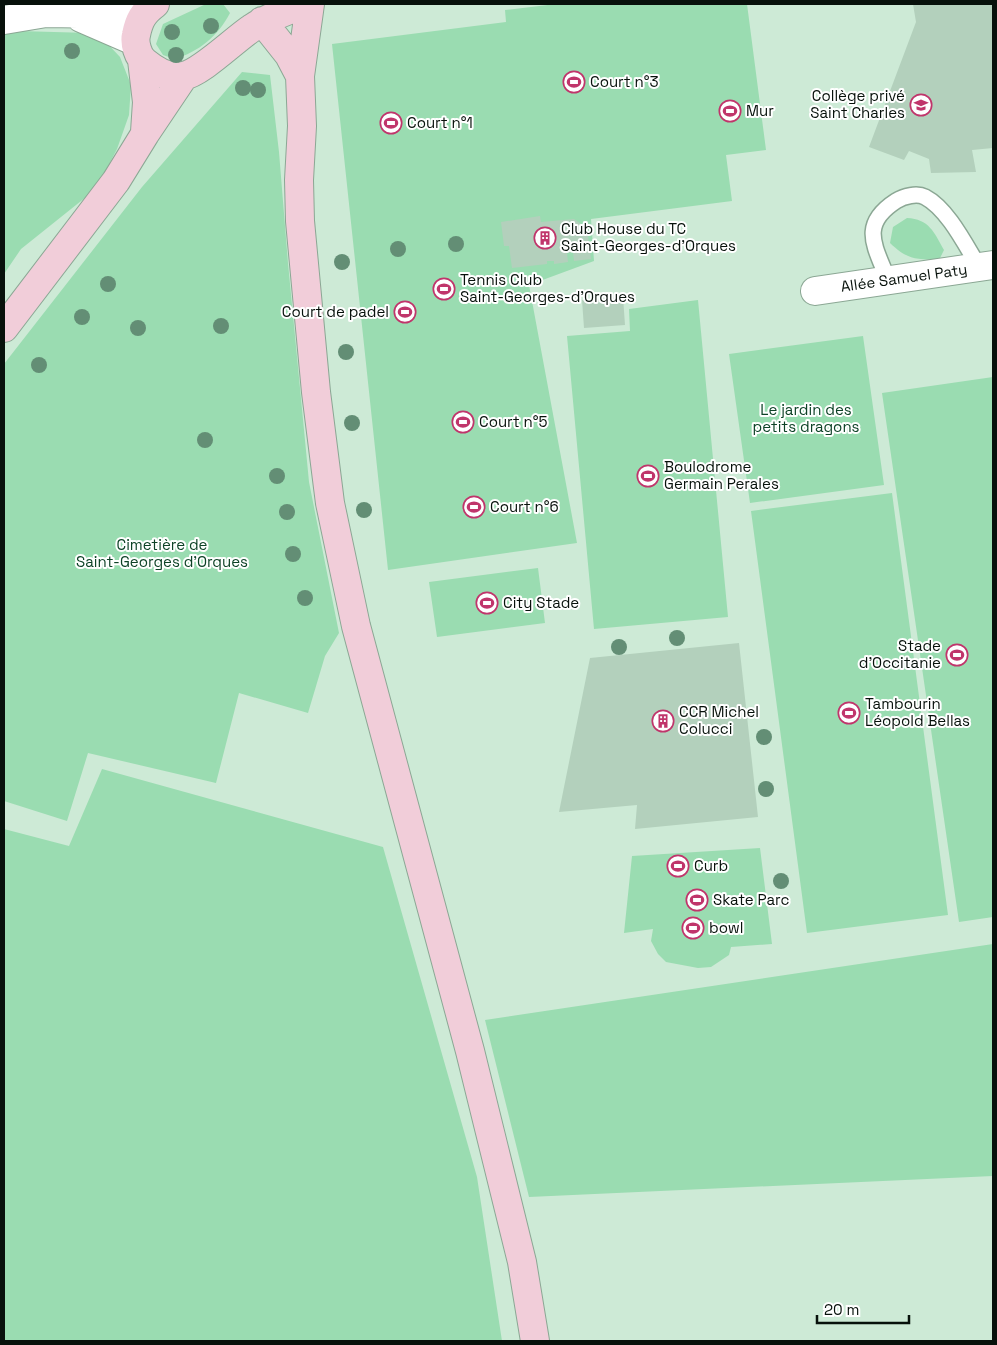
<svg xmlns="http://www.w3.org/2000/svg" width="997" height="1345" font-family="'Space Grotesk',sans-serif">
	<rect width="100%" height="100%" fill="#cdead6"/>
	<path fill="#9adcb1" d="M206,4H223L230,13C218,36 199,52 174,59L163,55L156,44L163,24Z
		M556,4H747L766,150L726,155L732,201L591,219L594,261L529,285L577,543L388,570L332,44L506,22L505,10Z
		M19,31L89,33L105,41L120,57L131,85L129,115L117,149L105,172L91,193L21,249L4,274V34Z
		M242,72L270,75L279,152L288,263L309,482L339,633L325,656L308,713L239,693L216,783L88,753L67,821L4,801V364L142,187Z
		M907,218C929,219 934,232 944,250L939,260C915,259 908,260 890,243L893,227Z
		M698,300L728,617L594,629L567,336L630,331L629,309Z
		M863,336L884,485L750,503L729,354Z
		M993,377V917L959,922L882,393Z
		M892,493L948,915L807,933L751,511Z
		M538,568L545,623L437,637L429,582Z
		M102,769L383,847L477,1177L502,1341H4V829L69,846Z
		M760,848L772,944L731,947L729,955L711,967L698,968L666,962L658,954L651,941L653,929L624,933L632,856Z
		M993,944V1176L529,1197L485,1020Z"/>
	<path fill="#b3d0bc" d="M913,4H993V148L972,150L976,172L931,173L929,159L909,151L904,160L869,147L916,22Z
		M540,216L541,222L574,219L587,228L591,259L574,261L573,252L567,253L568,262L554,264V261H547V264L512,268L509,246H504L501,222Z
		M623,297L625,325L584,328L582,300Z
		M739,643L758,817L635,829L637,805L559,812L590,658Z"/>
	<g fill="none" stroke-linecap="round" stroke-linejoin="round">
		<g stroke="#8ba794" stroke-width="18">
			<path id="lane" d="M888,280C875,246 859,225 896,201C904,196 917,193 925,197C948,209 966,246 979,267"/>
		</g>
		<g stroke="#8ba794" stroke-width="30">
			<path id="street" d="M81,18L134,41
				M4,20L46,13L110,14L145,12
				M815,291L993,265"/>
		</g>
		<g stroke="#8ba794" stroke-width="30">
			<path id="secondary" d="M155,4C143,13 139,20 136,35C134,43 138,57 145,62C156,71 169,79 183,76C201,73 235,39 252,28C268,17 287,11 305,4
				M310,4L300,76L302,126L299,180L300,221L316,392L330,503L356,626L470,1051L522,1262L535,1341
				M262,21L289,55L300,76
				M142,60L147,102L145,132
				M4,328L116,181L145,134L184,76"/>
		</g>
		<use href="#lane" stroke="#fff" stroke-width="15"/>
		<use href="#street" stroke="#fff" stroke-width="28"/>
		<use href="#secondary" stroke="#f1cdd9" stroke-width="28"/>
	</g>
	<g fill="#638e75">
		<circle cx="211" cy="26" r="8"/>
		<circle cx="172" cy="32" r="8"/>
		<circle cx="72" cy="51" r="8"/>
		<circle cx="176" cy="55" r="8"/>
		<circle cx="243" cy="88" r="8"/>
		<circle cx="258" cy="90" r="8"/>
		<circle cx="456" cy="244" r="8"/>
		<circle cx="398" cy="249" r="8"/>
		<circle cx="342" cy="262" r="8"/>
		<circle cx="108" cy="284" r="8"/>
		<circle cx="82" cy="317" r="8"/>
		<circle cx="221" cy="326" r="8"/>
		<circle cx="138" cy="328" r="8"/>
		<circle cx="346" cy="352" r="8"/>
		<circle cx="39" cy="365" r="8"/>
		<circle cx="352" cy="423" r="8"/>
		<circle cx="205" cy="440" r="8"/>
		<circle cx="277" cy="476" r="8"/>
		<circle cx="364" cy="510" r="8"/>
		<circle cx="287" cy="512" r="8"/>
		<circle cx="293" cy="554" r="8"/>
		<circle cx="305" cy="598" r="8"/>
		<circle cx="677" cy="638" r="8"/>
		<circle cx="619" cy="647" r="8"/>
		<circle cx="764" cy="737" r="8"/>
		<circle cx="766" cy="789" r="8"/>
		<circle cx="781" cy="881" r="8"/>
	</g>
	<defs>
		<g id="stadium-ring" transform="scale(1.125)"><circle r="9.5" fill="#fff" stroke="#c0356b" stroke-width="1.5"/><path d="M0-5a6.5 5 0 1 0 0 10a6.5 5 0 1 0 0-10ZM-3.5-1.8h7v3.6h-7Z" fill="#c0356b"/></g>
		<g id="school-ring" transform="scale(1.125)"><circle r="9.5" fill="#fff" stroke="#c0356b" stroke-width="1.5"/><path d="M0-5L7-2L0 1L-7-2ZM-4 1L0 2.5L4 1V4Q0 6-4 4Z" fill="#c0356b"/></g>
		<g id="building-ring" transform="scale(1.125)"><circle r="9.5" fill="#fff" stroke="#c0356b" stroke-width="1.5"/><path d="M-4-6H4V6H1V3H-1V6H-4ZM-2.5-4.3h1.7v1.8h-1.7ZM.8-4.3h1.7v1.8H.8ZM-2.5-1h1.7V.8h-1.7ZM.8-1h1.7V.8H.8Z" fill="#c0356b"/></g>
	</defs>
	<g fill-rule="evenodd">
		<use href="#stadium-ring" x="574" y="82"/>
		<use href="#school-ring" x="921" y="105"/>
		<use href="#stadium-ring" x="730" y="111"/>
		<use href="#stadium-ring" x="391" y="123"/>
		<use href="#building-ring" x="545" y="238"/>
		<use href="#stadium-ring" x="444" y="289"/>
		<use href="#stadium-ring" x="405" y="312"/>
		<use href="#stadium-ring" x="463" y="422"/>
		<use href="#stadium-ring" x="648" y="476"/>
		<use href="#stadium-ring" x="474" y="507"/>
		<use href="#stadium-ring" x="487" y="603"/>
		<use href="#stadium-ring" x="957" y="655"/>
		<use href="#stadium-ring" x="849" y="713"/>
		<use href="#building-ring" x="663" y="721"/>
		<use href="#stadium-ring" x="678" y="866"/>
		<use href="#stadium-ring" x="697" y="900"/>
		<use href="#stadium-ring" x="693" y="928"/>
	</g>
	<g text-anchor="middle" stroke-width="4" stroke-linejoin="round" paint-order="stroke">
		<g font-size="15" fill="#07110b" stroke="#fff" text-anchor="start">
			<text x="590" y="87">Court n°3</text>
			<text x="905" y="101" text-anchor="end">Collège privé<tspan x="905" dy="17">Saint Charles</tspan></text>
			<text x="746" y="116">Mur</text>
			<text x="407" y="128">Court n°1</text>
			<text x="561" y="234">Club House du TC<tspan x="561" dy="17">Saint-Georges-d'Orques</tspan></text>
			<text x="460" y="285">Tennis Club<tspan x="460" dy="17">Saint-Georges-d'Orques</tspan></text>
			<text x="389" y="317" text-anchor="end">Court de padel</text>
			<text x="479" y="427">Court n°5</text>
			<text x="664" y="472">Boulodrome<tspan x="664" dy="17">Germain Perales</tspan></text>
			<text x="490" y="512">Court n°6</text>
			<text x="503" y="608">City Stade</text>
			<text x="941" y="651" text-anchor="end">Stade<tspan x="941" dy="17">d'Occitanie</tspan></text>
			<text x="865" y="709">Tambourin<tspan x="865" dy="17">Léopold Bellas</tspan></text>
			<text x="679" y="717">CCR Michel<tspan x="679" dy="17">Colucci</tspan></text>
			<text x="694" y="871">Curb</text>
			<text x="713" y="905">Skate Parc</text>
			<text x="709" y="933">bowl</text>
		</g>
		<g font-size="15" fill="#07110b" stroke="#fff">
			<text transform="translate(904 278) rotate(-8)" y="5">Allée Samuel Paty</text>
		</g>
		<g font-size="15" fill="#0d4226" stroke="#fff">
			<text x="806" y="415">Le jardin des<tspan x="806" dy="17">petits dragons</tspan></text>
			<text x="162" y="550">Cimetière de<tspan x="162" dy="17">Saint-Georges d'Orques</tspan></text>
		</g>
	</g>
	<rect width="997" height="1345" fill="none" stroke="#07110b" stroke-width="10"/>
	<path d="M817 1315v8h92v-8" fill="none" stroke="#07110b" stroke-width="2.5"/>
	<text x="824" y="1315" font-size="15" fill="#07110b" stroke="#ffffff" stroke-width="4" paint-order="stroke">20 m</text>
</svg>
